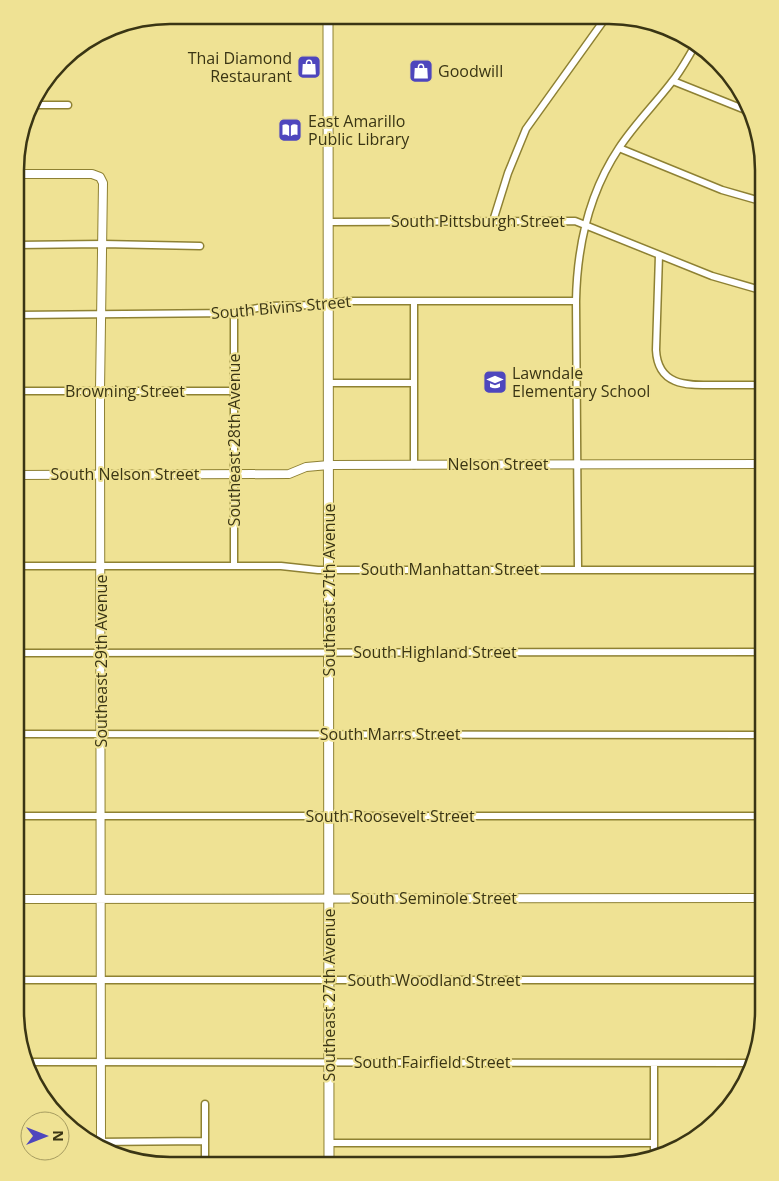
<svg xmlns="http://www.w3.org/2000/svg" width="779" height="1181" font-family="'Open Sans',sans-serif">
	<rect width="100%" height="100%" fill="#efe294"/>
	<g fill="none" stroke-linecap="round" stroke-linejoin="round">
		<g stroke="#8e8133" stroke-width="9">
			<path id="minor" d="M673,81L753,113
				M31,105H68
				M619,148L722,190L764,202
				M493,221L508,173L526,129L607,16
				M329,222L575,221L712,276L764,291
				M16,245L103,244L200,246
				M659,255L656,350C658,388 690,385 717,385C733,385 748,385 764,385
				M16,315L234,313L267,306L318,305L347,301H576
				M329,383H414
				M16,391H235
				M414,465V301
				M16,566H281L318,570H764
				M234,566V313
				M578,569L576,301C577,247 589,193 619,148C634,125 654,105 671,83C681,71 688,57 696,44
				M16,653L764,652
				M15,734L764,735
				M15,816H764
				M15,980H764
				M25,1062L750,1063
				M654,1063V1157
				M205,1104V1165
				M94,1142L205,1141
				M329,1143H654"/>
		</g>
		<g stroke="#8e8133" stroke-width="10">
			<path id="tertiary" d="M16,174H92L100,177L103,183L100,391L101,1145
				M16,475L289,474L306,467L329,465L764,464
				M15,899L764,898"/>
		</g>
		<g stroke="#8e8133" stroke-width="11">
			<path id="secondary" d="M328,15L329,1165"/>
		</g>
		<use href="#minor" stroke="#fff" stroke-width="6"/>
		<use href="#tertiary" stroke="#fff" stroke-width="8"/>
		<use href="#secondary" stroke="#fff" stroke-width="9"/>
	</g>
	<defs>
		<g id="shop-square" transform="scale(1.25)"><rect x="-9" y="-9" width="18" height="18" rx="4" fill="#4e46bd" stroke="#efe294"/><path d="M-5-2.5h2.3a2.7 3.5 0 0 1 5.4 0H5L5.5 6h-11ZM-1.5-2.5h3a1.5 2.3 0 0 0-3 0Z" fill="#fff"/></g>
		<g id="library-square" transform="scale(1.25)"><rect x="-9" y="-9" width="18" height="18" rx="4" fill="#4e46bd" stroke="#efe294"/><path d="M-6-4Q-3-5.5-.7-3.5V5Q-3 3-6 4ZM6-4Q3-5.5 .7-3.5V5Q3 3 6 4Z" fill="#fff"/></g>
		<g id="school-square" transform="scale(1.25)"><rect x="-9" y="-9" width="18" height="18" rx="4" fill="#4e46bd" stroke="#efe294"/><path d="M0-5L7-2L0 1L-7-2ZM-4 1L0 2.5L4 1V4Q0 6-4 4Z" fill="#fff"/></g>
	</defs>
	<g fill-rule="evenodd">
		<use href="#shop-square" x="309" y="67"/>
		<use href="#shop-square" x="421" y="71"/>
		<use href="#library-square" x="290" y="130"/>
		<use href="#school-square" x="495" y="382"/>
	</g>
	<g text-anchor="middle" stroke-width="4" stroke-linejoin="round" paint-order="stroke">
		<g font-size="16" fill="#3a3514" stroke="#efe294" text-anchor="start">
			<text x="292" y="64" text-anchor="end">Thai Diamond<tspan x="292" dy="18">Restaurant</tspan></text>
			<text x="438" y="77">Goodwill</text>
			<text x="308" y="127">East Amarillo<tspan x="308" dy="18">Public Library</tspan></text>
			<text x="512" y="379">Lawndale<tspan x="512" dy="18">Elementary School</tspan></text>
		</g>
		<g font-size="16" fill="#3a3514" stroke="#efe294">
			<text x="478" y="227">South Pittsburgh Street</text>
			<text transform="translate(281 307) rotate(-5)" y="6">South Bivins Street</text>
			<text x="125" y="397">Browning Street</text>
			<text transform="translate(234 440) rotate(-90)" y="6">Southeast 28th Avenue</text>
			<text x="498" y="470">Nelson Street</text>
			<text x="125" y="480">South Nelson Street</text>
			<text x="450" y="575">South Manhattan Street</text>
			<text transform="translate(329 590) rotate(-90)" y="6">Southeast 27th Avenue</text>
			<text x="435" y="658">South Highland Street</text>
			<text transform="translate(101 661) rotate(-90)" y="6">Southeast 29th Avenue</text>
			<text x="390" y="740">South Marrs Street</text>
			<text x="390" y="822">South Roosevelt Street</text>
			<text x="434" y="904">South Seminole Street</text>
			<text x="434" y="986">South Woodland Street</text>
			<text transform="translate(329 995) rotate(-90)" y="6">Southeast 27th Avenue</text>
			<text x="432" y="1068">South Fairfield Street</text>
		</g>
	</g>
	<path d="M0 0H779V1181H0ZM170 24H609A146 146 0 0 1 755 170V1011A146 146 0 0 1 609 1157H170A146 146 0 0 1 24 1011V170A146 146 0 0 1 170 24Z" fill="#efe294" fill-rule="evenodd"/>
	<path fill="none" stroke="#3a3514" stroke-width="2.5" d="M170 24H609A146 146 0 0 1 755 170V1011A146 146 0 0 1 609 1157H170A146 146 0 0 1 24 1011V170A146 146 0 0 1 170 24Z"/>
	<g transform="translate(45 1136) rotate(90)"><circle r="24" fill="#efe294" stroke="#a79d61"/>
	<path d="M0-4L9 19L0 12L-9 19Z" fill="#4e46bd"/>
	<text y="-8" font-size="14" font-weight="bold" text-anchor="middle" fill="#3a3514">N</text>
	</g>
</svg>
